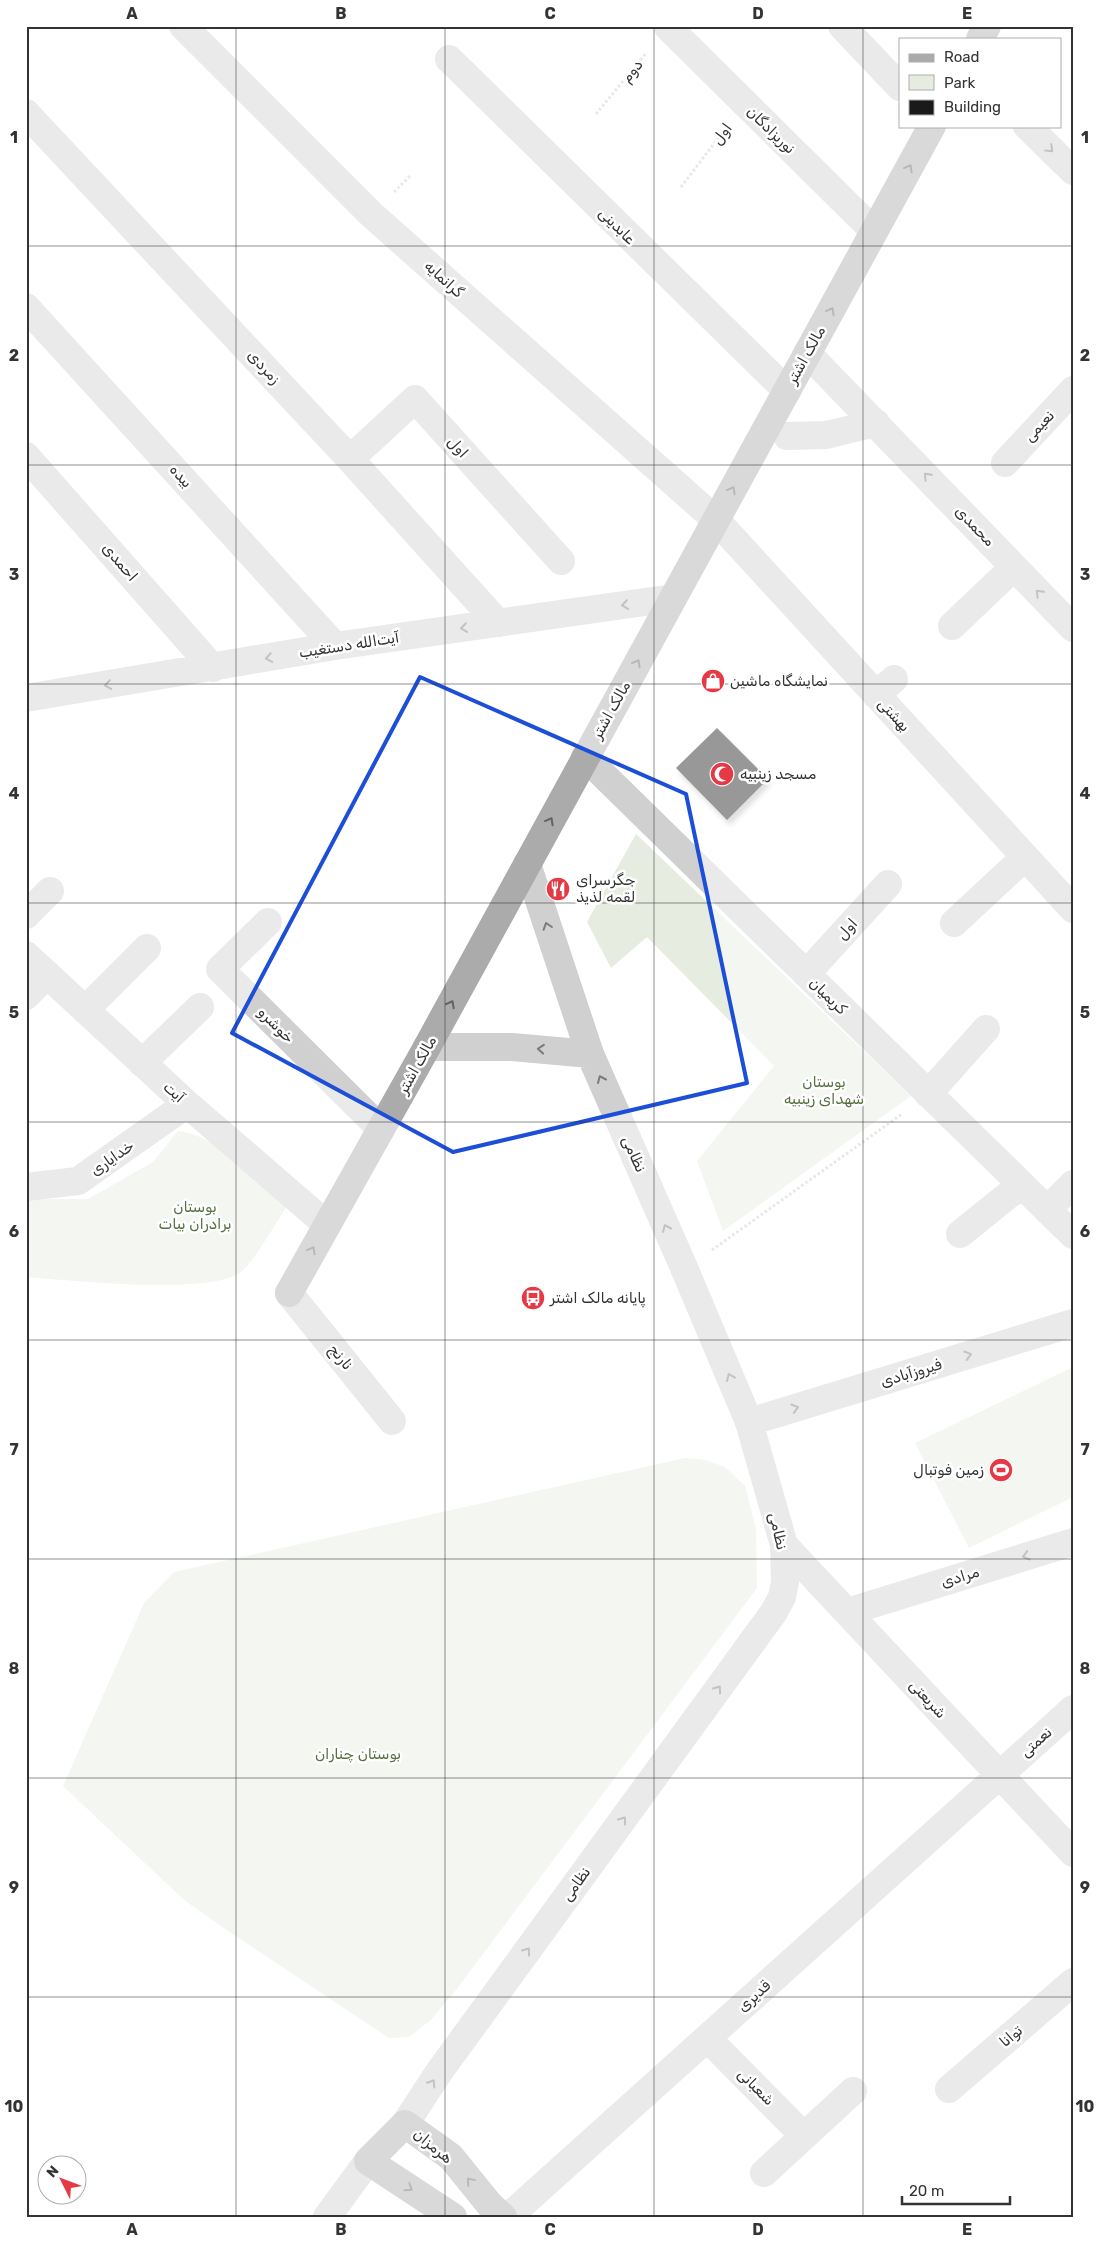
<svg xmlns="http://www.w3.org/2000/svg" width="1099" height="2243" font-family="Rubik,Cairo,sans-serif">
	<defs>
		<filter id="shadow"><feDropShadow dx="3" dy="5.5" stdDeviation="2.5" flood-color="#0004"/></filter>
	</defs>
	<rect width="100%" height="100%" fill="#fff"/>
	<path fill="#e6ecdf" d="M636,834L911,1096L723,1231L697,1161L774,1066L647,937L611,968L587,922Z
		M178,1131C216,1134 259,1182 287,1206C278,1220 253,1263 241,1272C208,1296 71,1280 26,1277V1199H88L153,1162Z
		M1073,1367V1497L969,1548L915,1443Z
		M685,1458L706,1460L725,1467L745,1486L756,1528L757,1588L456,1990L431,2020L409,2037L389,2038L228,1931L184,1900L63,1786L144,1603L174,1572Z"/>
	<path fill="#1a1a1a" filter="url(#shadow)" d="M717,728L768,779L727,820L676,768Z"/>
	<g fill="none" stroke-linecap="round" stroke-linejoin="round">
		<path stroke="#cdcdcd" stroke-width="3" stroke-dasharray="2.5 2.5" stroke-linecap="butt" d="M596,114L647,52
			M681,187L726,128
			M394,192L411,175
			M712,1250L902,1114"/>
		<path stroke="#d0d0d0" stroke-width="28" d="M183,26L372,215L716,520L1073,909
			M842,26L900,87
			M668,27L874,231
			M449,59L787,391
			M26,113L350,459L498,623
			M1027,126L1073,171
			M26,307L335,646
			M807,353L1073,628
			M787,436L826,435L876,423
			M26,456L213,668
			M350,459L415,399L561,561
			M1005,463L1073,390
			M952,626L1014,567
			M876,695L894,679
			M26,698L335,646L673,598
			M585,757L1073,1235
			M26,915L50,891
			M268,922L220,969L381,1129
			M954,923L1025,857
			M26,955L187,1104L326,1224
			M806,974L888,884
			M26,996L47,974
			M85,1010L147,948
			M427,1047H512L590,1054
			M142,1063L200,1007
			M928,1094L986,1029
			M26,1187L78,1181L187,1104
			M1047,1210L1073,1184
			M960,1234L1021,1185
			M289,1293L392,1421
			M749,1422L1073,1323
			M784,1545L1073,1853
			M847,1612L1073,1542
			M707,2038L804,2136
			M949,2089L1073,1982
			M405,2124L439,2072L774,1612L782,1597L785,1582L784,1545L749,1422L685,1270L590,1054L527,864
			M764,2173L853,2091
			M327,2217L368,2161
			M508,2217L1073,1709"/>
		<path stroke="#ababab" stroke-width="28" d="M980,39L987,26
			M289,1293L427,1047L932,126
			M453,2217L368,2161L405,2124L451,2157L489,2204L503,2217"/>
	</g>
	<defs><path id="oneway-chevron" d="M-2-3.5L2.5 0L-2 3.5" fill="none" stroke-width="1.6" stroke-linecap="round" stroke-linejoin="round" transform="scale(1.25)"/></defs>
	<g stroke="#7a7a7a">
		<use href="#oneway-chevron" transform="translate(1050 149) rotate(44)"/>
		<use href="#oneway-chevron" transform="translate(927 476) rotate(-134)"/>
		<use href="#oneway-chevron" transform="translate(1039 593) rotate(-134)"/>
		<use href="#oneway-chevron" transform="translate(625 605) rotate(172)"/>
		<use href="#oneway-chevron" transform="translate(464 628) rotate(172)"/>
		<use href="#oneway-chevron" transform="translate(269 658) rotate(170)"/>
		<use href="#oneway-chevron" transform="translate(108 685) rotate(171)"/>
		<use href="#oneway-chevron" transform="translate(547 926) rotate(-108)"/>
		<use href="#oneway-chevron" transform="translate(541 1049) rotate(-175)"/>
		<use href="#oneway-chevron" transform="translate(601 1079) rotate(-114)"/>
		<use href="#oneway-chevron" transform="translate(666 1228) rotate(-114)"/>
		<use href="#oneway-chevron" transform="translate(968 1355) rotate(-17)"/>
		<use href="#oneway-chevron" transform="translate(730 1377) rotate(-113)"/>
		<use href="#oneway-chevron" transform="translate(795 1408) rotate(-17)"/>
		<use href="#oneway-chevron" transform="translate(1026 1556) rotate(163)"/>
		<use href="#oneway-chevron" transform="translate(718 1689) rotate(-54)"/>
		<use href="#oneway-chevron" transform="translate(623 1820) rotate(-54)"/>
		<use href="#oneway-chevron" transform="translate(527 1951) rotate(-54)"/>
		<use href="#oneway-chevron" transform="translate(432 2083) rotate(-57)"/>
	</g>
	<g stroke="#636363">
		<use href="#oneway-chevron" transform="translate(909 168) rotate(-61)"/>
		<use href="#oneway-chevron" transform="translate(831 311) rotate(-61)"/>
		<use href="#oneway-chevron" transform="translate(732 490) rotate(-61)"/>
		<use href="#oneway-chevron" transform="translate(637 663) rotate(-61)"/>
		<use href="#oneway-chevron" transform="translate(550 821) rotate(-61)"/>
		<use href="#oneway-chevron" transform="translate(451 1004) rotate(-62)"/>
		<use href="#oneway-chevron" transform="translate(312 1250) rotate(-61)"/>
		<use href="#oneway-chevron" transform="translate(470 2181) rotate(-130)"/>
		<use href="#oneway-chevron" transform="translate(409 2188) rotate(33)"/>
	</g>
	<path d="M0 0H1099V2243H0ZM420,677L686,794L747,1083L453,1152L232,1033Z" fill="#fff" fill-opacity=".55" fill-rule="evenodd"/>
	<path fill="none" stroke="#1d4ed8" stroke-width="4" stroke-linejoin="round" d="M420,677L686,794L747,1083L453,1152L232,1033Z"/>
	<path fill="none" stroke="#333" stroke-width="1" stroke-opacity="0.55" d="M236,26V2217M445,26V2217M654,26V2217M863,26V2217M26,246H1073M26,465H1073M26,684H1073M26,903H1073M26,1122H1073M26,1340H1073M26,1559H1073M26,1778H1073M26,1997H1073"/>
	<defs>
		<g id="shop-disc" transform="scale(1.25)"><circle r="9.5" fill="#e63946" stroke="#fff"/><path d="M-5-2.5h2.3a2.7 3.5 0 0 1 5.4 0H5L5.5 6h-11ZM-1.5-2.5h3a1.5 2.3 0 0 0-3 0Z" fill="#fff"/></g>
		<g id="mosque-disc" transform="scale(1.25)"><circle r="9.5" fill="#e63946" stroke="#fff"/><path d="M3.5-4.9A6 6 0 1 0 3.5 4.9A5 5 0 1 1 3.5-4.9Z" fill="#fff"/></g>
		<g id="restaurant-disc" transform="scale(1.25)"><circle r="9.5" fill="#e63946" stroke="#fff"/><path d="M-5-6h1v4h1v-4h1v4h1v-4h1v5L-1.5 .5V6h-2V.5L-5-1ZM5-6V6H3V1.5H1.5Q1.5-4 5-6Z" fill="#fff"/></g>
		<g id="bus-disc" transform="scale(1.25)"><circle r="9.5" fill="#e63946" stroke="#fff"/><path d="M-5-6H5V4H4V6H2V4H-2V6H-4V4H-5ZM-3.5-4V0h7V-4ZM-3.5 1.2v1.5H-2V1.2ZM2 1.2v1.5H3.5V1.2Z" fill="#fff"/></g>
		<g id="stadium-disc" transform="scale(1.25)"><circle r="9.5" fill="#e63946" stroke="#fff"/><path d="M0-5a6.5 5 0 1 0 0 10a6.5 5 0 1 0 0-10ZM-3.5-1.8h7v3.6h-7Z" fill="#fff"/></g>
	</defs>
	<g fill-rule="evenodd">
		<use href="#shop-disc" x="713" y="681"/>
		<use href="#mosque-disc" x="722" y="774"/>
		<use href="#restaurant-disc" x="558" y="889"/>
		<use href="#bus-disc" x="533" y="1298"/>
		<use href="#stadium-disc" x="1001" y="1470"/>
	</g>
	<g text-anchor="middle" stroke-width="5" stroke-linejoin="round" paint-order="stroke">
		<g font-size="15" fill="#333" stroke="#fff">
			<text transform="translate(632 71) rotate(-51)" y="5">دوم</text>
			<text transform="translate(771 130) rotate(44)" y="5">نوریزادگان</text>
			<text transform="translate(722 134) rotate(-53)" y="5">اول</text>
			<text transform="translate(617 226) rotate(45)" y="5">عابدینی</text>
			<text transform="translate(444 279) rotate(42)" y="5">گرانمایه</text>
			<text transform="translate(806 355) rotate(-61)" y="5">مالک اشتر</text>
			<text transform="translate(264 367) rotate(47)" y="5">زمردی</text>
			<text transform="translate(1039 426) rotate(-47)" y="5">نعیمی</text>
			<text transform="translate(458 447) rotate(48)" y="5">اول</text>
			<text transform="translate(181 476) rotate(48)" y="5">بیده</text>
			<text transform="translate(975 526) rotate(46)" y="5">محمدی</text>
			<text transform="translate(120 562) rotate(49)" y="5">احمدی</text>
			<text transform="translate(349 645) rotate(-9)" y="5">آیت‌الله دستغیب</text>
			<text transform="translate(611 710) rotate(-61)" y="5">مالک اشتر</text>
			<text transform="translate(894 715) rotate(47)" y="5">بهشتی</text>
			<text transform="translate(847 929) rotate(-48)" y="5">اول</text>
			<text transform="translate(828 996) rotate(44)" y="5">کریمیان</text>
			<text transform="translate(276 1025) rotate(45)" y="5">خوشرو</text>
			<text transform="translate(417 1065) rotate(-61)" y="5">مالک اشتر</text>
			<text transform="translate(174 1092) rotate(42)" y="5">آیت</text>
			<text transform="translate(634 1154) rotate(66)" y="5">نظامی</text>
			<text transform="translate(112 1158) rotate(-35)" y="5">خدایاری</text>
			<text transform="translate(341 1357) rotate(51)" y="5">نارنج</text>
			<text transform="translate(911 1373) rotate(-17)" y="5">فیروزآبادی</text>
			<text transform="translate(778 1531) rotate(77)" y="5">نظامی</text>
			<text transform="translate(960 1577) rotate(-17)" y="5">مرادی</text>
			<text transform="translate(928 1699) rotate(47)" y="5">شریعتی</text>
			<text transform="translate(1036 1742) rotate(-42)" y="5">نعمتی</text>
			<text transform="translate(576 1884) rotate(-54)" y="5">نظامی</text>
			<text transform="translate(754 1996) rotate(-42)" y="5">قدیری</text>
			<text transform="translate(1011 2036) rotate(-41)" y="5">توانا</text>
			<text transform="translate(756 2087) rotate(45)" y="5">شعبانی</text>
			<text transform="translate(433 2146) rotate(39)" y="5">هرمزان</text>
		</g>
		<g font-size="15" fill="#333" stroke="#fff" text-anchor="start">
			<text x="730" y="686">نمایشگاه ماشین</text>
			<text x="740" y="779">مسجد زینبیه</text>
			<text x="576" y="885">جگرسرای<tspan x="576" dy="17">لقمه لذیذ</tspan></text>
			<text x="550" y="1303">پایانه مالک اشتر</text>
			<text x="984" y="1475" text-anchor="end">زمین فوتبال</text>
		</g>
		<g font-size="15" fill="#56703f" stroke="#fff">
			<text x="824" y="1087">بوستان<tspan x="824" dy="17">شهدای زینبیه</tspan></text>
			<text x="195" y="1212">بوستان<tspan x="195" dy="17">برادران بیات</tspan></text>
			<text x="358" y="1759">بوستان چناران</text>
		</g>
	</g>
	<rect width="1099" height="2243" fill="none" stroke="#ffffff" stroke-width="55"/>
	<rect x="899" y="38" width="162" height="90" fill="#ffffff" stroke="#adadad"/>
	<rect x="909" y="54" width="25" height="8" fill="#ababab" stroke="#adadad"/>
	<text x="944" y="62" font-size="15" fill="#333333">Road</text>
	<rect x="909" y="75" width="25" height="15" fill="#e6ecdf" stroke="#adadad"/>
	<text x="944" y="88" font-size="15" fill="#333333">Park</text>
	<rect x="909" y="100" width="25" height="15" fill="#1a1a1a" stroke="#adadad"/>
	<text x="944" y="112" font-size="15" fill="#333333">Building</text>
	<g transform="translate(62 2180) rotate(312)"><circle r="24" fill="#ffffff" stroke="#adadad"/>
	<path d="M0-4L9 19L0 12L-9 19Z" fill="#e63946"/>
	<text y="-8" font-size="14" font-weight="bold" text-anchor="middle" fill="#333333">N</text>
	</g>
	<path d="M902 2196v8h108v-8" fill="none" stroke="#333333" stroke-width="2.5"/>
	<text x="909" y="2196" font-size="15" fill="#333333" stroke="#ffffff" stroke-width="4" paint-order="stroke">20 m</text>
	<rect x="28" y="28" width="1044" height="2188" fill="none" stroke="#333" stroke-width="2"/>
	<g font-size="16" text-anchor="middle" font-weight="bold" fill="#333">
		<text x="132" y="19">A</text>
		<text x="341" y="19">B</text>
		<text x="550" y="19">C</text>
		<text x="758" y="19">D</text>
		<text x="967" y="19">E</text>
		<text x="14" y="143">1</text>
		<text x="1085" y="143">1</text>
		<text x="14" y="361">2</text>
		<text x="1085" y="361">2</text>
		<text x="14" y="580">3</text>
		<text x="1085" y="580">3</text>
		<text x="14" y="799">4</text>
		<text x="1085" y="799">4</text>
		<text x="14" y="1018">5</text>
		<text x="1085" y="1018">5</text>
		<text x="14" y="1237">6</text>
		<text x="1085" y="1237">6</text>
		<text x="14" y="1455">7</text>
		<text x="1085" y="1455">7</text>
		<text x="14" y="1674">8</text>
		<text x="1085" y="1674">8</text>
		<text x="14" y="1893">9</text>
		<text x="1085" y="1893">9</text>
		<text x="14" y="2112">10</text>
		<text x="1085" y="2112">10</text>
		<text x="132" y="2235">A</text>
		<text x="341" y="2235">B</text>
		<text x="550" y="2235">C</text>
		<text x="758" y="2235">D</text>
		<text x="967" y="2235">E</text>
	</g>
</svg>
